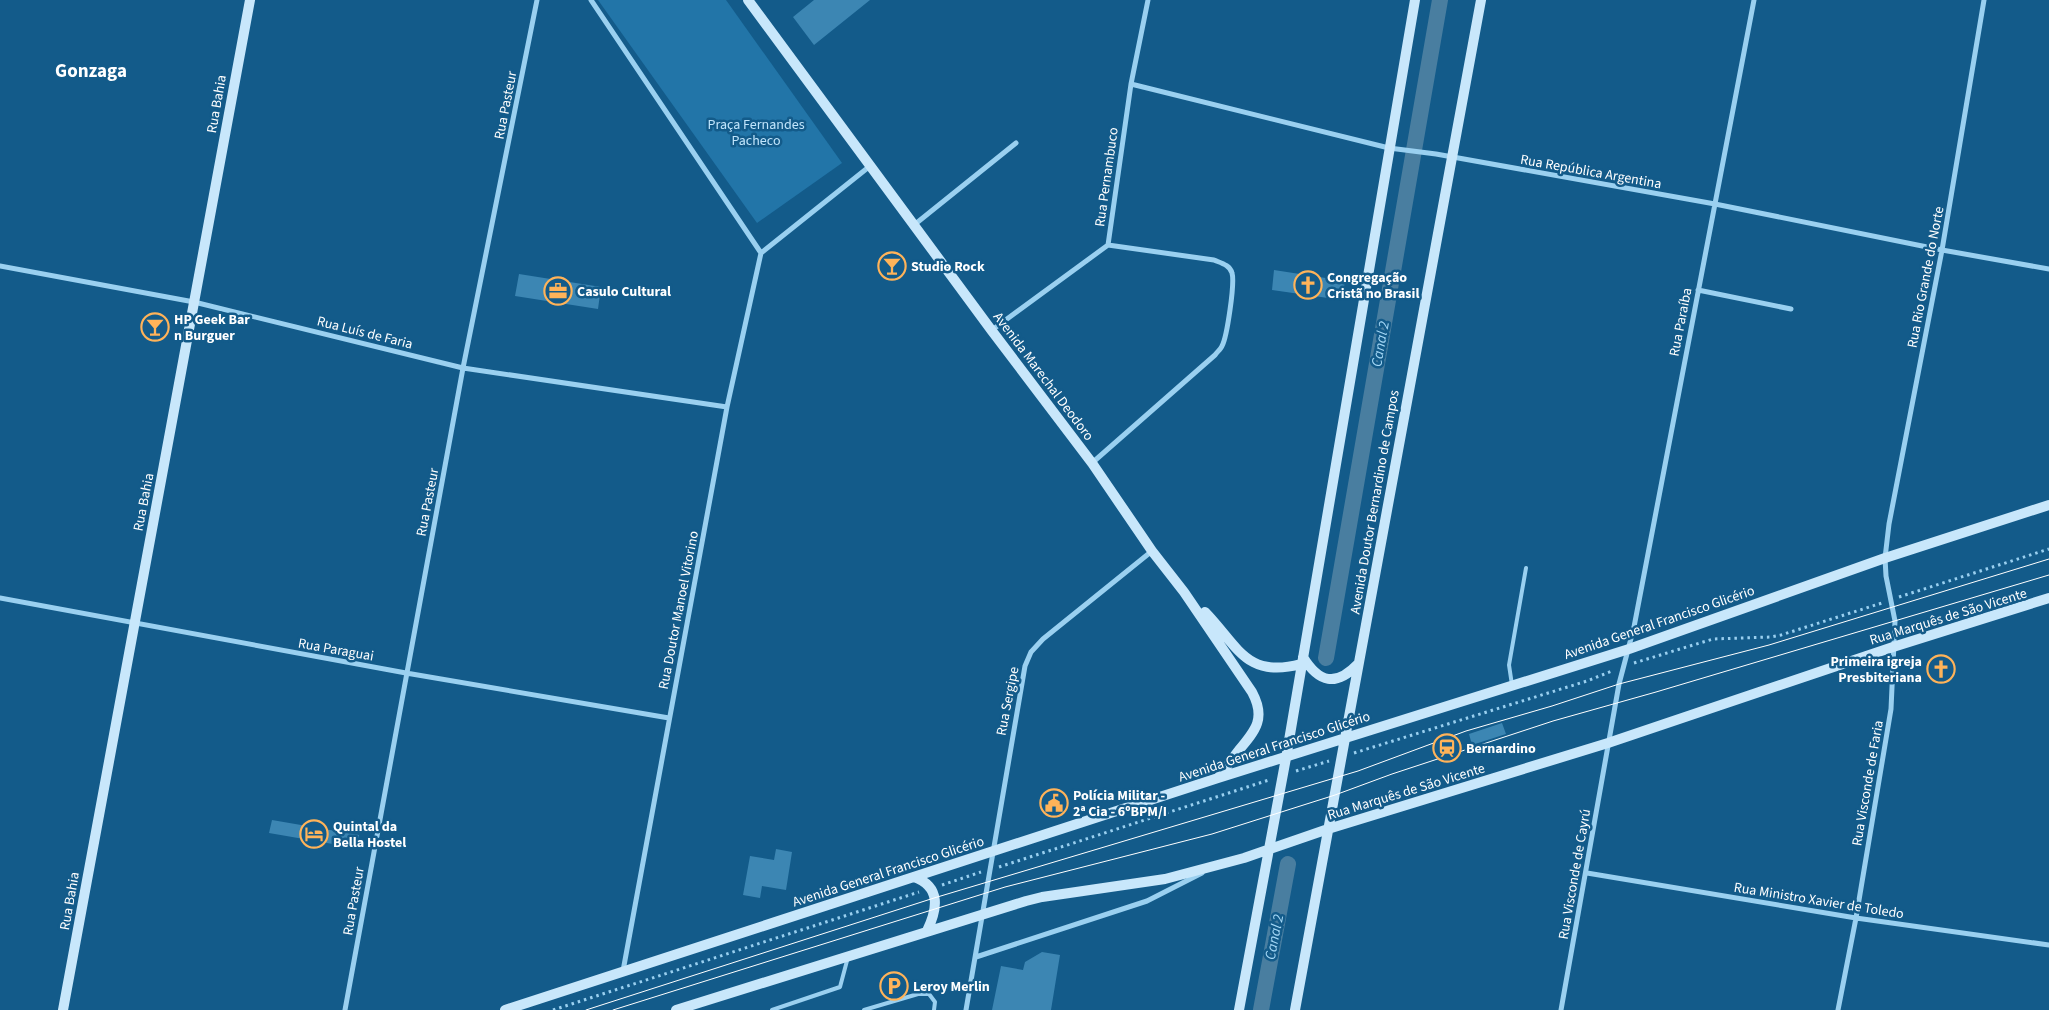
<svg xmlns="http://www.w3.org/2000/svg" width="2049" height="1010" font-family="'Source Sans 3',sans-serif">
	<rect width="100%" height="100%" fill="#135b8a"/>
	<path fill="#2275a8" d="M598,0H726L842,163L757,223Z"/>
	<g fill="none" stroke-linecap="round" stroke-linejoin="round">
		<path stroke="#497ea0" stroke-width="16" d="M1326,658L1440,0
			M1261,1010L1288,864"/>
	</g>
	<path fill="#3c86b3" d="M814,0H870L814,45L793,17Z
		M1274,270L1345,281L1342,300L1272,290Z
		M519,274L601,287L598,309L515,296Z
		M1502,723L1506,734L1472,745L1469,734Z
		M272,820L359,835L356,848L269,833Z
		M776,849L792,852L786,890L762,886L760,898L743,895L750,856L774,860Z
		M1042,952L1060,955L1051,1010H992L1001,966L1023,970L1025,962Z"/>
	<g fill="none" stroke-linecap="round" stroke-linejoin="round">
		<path stroke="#9ad0f0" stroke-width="3" stroke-dasharray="2.5 4" stroke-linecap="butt" d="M1899,597L2049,549
			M1634,663L1713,639L1771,637L1781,635L1882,603
			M1354,753L1587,681L1612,671
			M1296,771L1329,761
			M999,867L1269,780
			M942,885L981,872
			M553,1010L919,892"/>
		<path stroke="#9ad0f0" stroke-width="4" d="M1512,685L1509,665L1526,568
			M772,1010L840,987L848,957
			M864,1010L918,994H929L935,1002L934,1010"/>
		<path stroke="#9ad0f0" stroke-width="5" d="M591,0L761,253L870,166
			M1131,84L1389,148L1436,154L1715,204L1942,250L2049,269
			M914,225L1016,143
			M0,266L194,302L463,368L727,407
			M1698,290L1791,309
			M992,330L1108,245L1131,84L1148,0
			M1092,463L1215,355C1217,352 1221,349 1222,346C1227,337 1235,283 1232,273C1230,265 1221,263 1214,260L1108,245
			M0,598L406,673L669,718
			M1587,873L1856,918L2049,945
			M976,957L1147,901L1202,873
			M623,971L727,407L761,253
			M345,1010L463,368L537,0
			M966,1010L1025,666L1031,652L1043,639L1152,551
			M1561,1010L1619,684L1634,627L1754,0
			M1838,1010L1856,918L1891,709L1895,621L1886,576L1885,558L1889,524L1942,250L1984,0"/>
		<path stroke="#c8e7fb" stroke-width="10" d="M748,0L992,331L1092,463L1152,551L1184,592L1252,692C1266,718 1256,730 1239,750C1232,759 1225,769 1218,778
			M1205,612C1238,646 1246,679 1301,664
			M1303,657C1319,683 1336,687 1358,664
			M914,877C942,887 937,910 927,931
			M63,1010L250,0
			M505,1010L1218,778L1629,649L1885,558L2049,505
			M676,1010L1026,901L1042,897L1165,879L1244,858L1328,829L1608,743L1893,647L2049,598
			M1239,1010L1286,758L1415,0
			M1295,1010L1481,0"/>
		<path stroke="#fff" stroke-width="1" d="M586,1010L934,898L1358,771L1466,731L1552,706L1619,684L1769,645L2049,559
			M613,1010L1005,887L1212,834L1335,795L1392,774L1553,721L1656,692L2049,575"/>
	</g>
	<defs>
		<g id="bar-ring" transform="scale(1.4375)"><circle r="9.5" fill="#135b8a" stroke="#ffb359" stroke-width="1.5"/><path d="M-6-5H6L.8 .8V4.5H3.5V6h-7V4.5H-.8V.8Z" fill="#ffb359"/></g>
		<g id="church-ring" transform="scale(1.4375)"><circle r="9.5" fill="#135b8a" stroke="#ffb359" stroke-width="1.5"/><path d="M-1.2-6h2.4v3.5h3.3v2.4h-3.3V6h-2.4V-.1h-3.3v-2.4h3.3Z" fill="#ffb359"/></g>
		<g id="office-ring" transform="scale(1.4375)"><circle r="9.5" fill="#135b8a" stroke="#ffb359" stroke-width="1.5"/><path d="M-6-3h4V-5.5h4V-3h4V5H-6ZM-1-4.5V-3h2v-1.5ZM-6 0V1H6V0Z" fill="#ffb359"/></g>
		<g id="station-ring" transform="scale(1.4375)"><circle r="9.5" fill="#135b8a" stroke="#ffb359" stroke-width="1.5"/><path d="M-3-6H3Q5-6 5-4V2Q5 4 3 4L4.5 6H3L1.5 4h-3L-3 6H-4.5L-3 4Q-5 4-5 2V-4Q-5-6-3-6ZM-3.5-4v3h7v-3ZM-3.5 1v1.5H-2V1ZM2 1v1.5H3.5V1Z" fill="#ffb359"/></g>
		<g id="civic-ring" transform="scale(1.4375)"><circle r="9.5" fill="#135b8a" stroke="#ffb359" stroke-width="1.5"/><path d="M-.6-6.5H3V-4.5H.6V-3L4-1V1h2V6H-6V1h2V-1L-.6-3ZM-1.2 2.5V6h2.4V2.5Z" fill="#ffb359"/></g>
		<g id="hotel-ring" transform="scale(1.4375)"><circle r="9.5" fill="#135b8a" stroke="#ffb359" stroke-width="1.5"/><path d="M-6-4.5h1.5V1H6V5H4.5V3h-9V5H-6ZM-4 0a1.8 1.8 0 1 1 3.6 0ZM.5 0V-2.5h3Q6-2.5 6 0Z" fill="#ffb359"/></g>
		<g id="parking-ring" transform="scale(1.4375)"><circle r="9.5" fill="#135b8a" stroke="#ffb359" stroke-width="1.5"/><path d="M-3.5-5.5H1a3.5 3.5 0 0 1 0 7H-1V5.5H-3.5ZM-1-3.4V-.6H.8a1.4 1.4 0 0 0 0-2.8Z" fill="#ffb359"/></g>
	</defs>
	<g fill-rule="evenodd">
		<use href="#bar-ring" x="892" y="266"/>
		<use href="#church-ring" x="1308" y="285"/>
		<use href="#office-ring" x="558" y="291"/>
		<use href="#bar-ring" x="155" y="327"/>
		<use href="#church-ring" x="1941" y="669"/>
		<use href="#station-ring" x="1447" y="748"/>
		<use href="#civic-ring" x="1054" y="803"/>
		<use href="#hotel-ring" x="314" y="834"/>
		<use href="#parking-ring" x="894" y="986"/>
	</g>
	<g text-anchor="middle" stroke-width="5" stroke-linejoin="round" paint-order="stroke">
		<g font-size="14" fill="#fff" stroke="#135b8a">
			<text transform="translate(216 104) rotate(-80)" y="5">Rua Bahia</text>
			<text transform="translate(505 105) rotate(-79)" y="5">Rua Pasteur</text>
			<text transform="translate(1591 171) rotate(10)" y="5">Rua República Argentina</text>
			<text transform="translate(1106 177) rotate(-82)" y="5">Rua Pernambuco</text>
			<text transform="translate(1925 277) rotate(-79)" y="5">Rua Rio Grande do Norte</text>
			<text transform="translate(1680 322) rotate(-79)" y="5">Rua Paraíba</text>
			<text transform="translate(365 332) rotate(14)" y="5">Rua Luís de Faria</text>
			<text transform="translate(1044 376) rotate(53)" y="5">Avenida Marechal Deodoro</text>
			<text transform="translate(143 502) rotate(-79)" y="5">Rua Bahia</text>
			<text transform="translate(427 502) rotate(-79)" y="5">Rua Pasteur</text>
			<text transform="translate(1374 502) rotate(-80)" y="5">Avenida Doutor Bernardino de Campos</text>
			<text transform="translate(678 610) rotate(-79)" y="5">Rua Doutor Manoel Vitorino</text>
			<text transform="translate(1948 616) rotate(-17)" y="5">Rua Marquês de São Vicente</text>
			<text transform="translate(1659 622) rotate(-19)" y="5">Avenida General Francisco Glicério</text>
			<text transform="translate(336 649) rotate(10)" y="5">Rua Paraguai</text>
			<text transform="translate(1007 701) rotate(-79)" y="5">Rua Sergipe</text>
			<text transform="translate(1274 746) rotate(-18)" y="5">Avenida General Francisco Glicério</text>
			<text transform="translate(1867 783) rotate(-80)" y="5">Rua Visconde de Faria</text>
			<text transform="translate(1406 791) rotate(-17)" y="5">Rua Marquês de São Vicente</text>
			<text transform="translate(888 871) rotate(-18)" y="5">Avenida General Francisco Glicério</text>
			<text transform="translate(1574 874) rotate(-80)" y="5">Rua Visconde de Cayrú</text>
			<text transform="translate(1819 900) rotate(9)" y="5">Rua Ministro Xavier de Toledo</text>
			<text transform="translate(69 901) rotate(-80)" y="5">Rua Bahia</text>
			<text transform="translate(353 901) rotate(-80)" y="5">Rua Pasteur</text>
		</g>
		<g font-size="14" fill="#c1e5fc" stroke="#135b8a">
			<text x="756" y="129">Praça Fernandes<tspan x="756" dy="16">Pacheco</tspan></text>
		</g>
		<g font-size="14" font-weight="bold" fill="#fff" stroke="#135b8a" text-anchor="start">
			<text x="911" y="271">Studio Rock</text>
			<text x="1327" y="282">Congregação<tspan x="1327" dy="16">Cristã no Brasil</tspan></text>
			<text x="577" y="296">Casulo Cultural</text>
			<text x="174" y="324">HP Geek Bar<tspan x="174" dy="16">n Burguer</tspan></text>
			<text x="1922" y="666" text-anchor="end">Primeira igreja<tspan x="1922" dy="16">Presbiteriana</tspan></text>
			<text x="1466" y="753">Bernardino</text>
			<text x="1073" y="800">Polícia Militar -<tspan x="1073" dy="16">2ª Cia - 6ºBPM/I</tspan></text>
			<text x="333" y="831">Quintal da<tspan x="333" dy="16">Bella Hostel</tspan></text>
			<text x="913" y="991">Leroy Merlin</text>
		</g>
		<g font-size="15" font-style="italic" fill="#a6d9f7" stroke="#135b8a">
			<text transform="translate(1380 344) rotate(-80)" y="5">Canal 2</text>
			<text transform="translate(1274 937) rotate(-79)" y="5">Canal 2</text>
		</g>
		<g font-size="19" font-weight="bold" fill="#fff" stroke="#135b8a">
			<text x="91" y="77">Gonzaga</text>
		</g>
	</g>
</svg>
